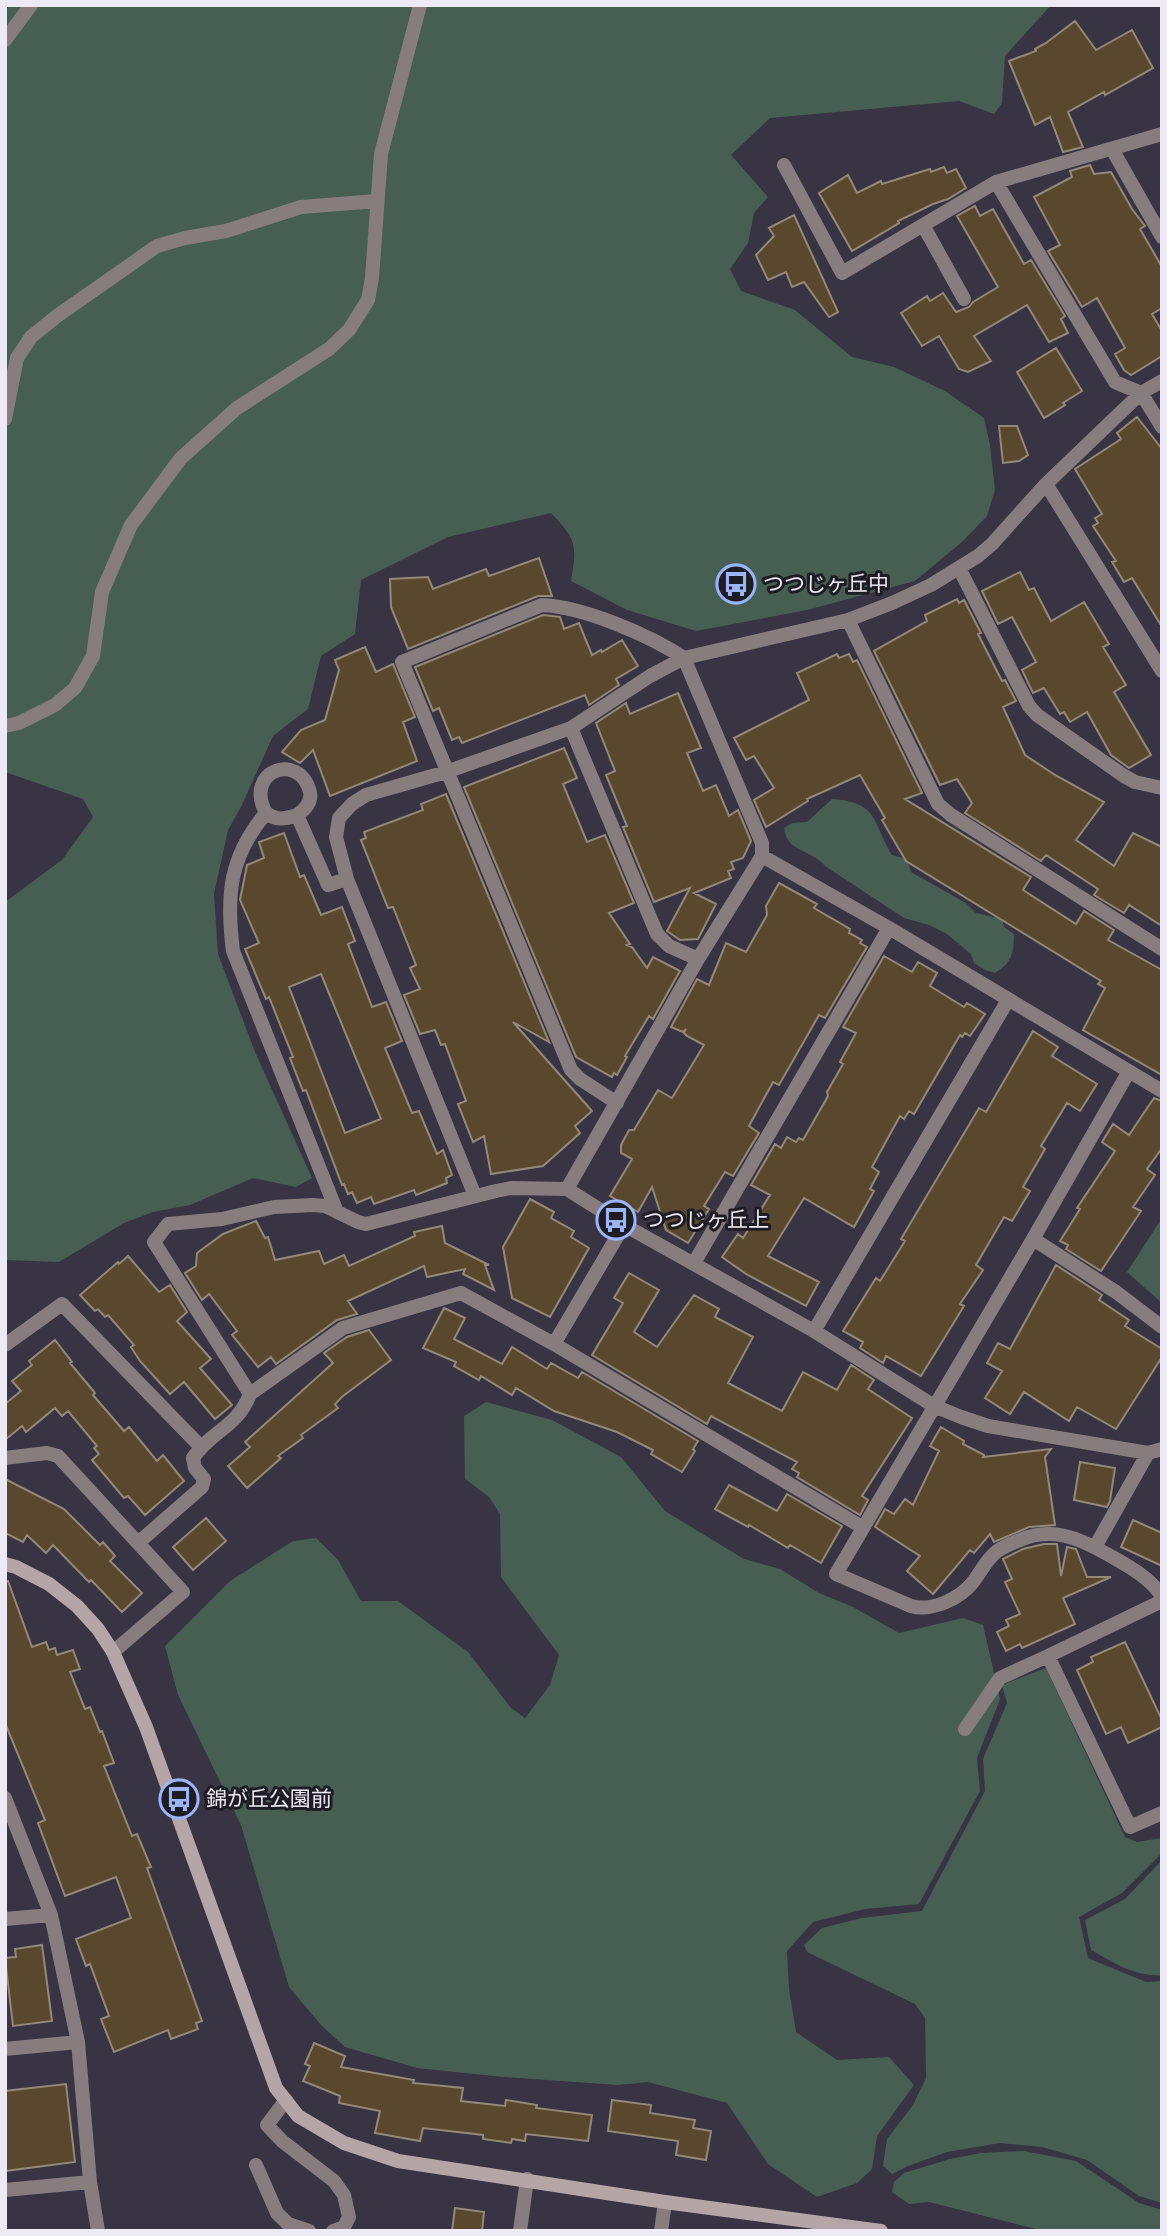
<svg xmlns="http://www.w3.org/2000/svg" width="1167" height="2236" font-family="Literata,'Noto Sans JP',serif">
	<rect width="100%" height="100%" fill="#383443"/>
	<path fill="#465f52" d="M5,5H1051L1005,56L1002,103L994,114L959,101L770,118L731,155L768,197L754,213L748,243L730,269L741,291L795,310L852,357L894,367L945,391L984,418L990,445L995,490L987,516L963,541L915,581L807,610L696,631L627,610L571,581C577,545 577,540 551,513L448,537L361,580L355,634L321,656L308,709L273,736L241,807L228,830L214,894L218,954L255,1052L312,1178L296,1187L253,1178L190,1205L153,1212L124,1223L59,1262L5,1260V902L62,860L93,817L83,799L5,772Z
		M832,799C879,802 872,822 892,855L907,859L911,872L966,903L976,913L1002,919L1004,927L1014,934C1014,952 1012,963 995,973L985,970L974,963L971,954L947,934L929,925L904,918L825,866C811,849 787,853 784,828L792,823L807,822Z
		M1162,1218V1303L1127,1272Z
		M486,1402L552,1420L621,1457L665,1511L744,1559L780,1569L819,1593L853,1607L899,1633L963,1618L983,1625L1000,1699L977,1758L980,1791L919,1904L865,1909L813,1922L787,1951L789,1989L796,2032L837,2060L889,2057L914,2085L877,2136L872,2169L857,2183L817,2197L768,2164L727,2103L648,2082L618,2085L503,2077L417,2068L345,2047L321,2025L289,1987L241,1825L178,1695L165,1646L230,1581L293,1541L316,1538L338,1560L361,1601H398L468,1652L511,1708L525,1718L550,1685L559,1655L501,1577L500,1514L489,1497L465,1479L464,1416Z
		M1046,1668L1125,1837L1137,1842L1162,1838V1853L1122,1893L1079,1917L1088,1958L1146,1982L1162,1981V2203L1139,2196L1087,2160L1042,2147L1000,2143L947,2152L908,2166L892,2174L883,2166L887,2139L913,2105L926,2078L925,2018L915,2004L807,1952L804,1945L822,1928L862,1918L922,1911L985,1791L983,1759L1007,1703L1002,1685Z
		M1162,1860V1975C1135,1977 1114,1963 1091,1950L1085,1920L1125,1899Z
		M1024,2151L1076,2161L1139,2203L1162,2210V2231H1053L1036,2229L929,2202L909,2204L892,2192L894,2182L904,2173L950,2159L981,2153Z"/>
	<path fill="#59472e" stroke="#948878" stroke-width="2" fill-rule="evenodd" d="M1075,21L1096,50L1132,30L1153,68L1105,95L1104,92L1068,112L1083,147L1063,152L1050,117L1035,125L1009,61L1036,51L1035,49L1046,43Z
		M1090,165L1094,174L1111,172L1132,209L1145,226L1140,229L1162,267V308L1152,314L1162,331V356L1131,375L1124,370L1115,354L1125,348L1097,298L1082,307L1048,251L1060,245L1034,197L1072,177L1070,171Z
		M944,167L947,173L956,169L966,188L948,199L933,204L898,221L899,223L852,251L819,193L848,175L857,193L881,181L882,184L930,169L931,172Z
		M975,206L980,216L993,209L1024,264L1031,260L1065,316L1061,319L1068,333L1049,342L1027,305L974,336L991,361L968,372L959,369L939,336L922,346L901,313L927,296L930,301L943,293L956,312L969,307L973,302L998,287L957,216Z
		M794,215L838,312L829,317L804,282L792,287L786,272L768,280L756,255L774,236L769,228Z
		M1056,348L1082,391L1063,403L1065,405L1044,418L1017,372Z
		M1137,417L1162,449V627L1132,578L1124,582L1112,562L1116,561L1093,526L1098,523L1095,518L1102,514L1075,469L1121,439L1117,433Z
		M999,426H1017L1028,455L1019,461L1003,463Z
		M539,558L552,596H538L408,649L391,607L390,579L428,577L433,589L486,569L489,576Z
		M1020,572L1029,590L1034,588L1051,621L1084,602L1109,644L1103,647L1126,685L1114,692L1151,755L1129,768L1111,755L1087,712L1070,722L1064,712L1060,714L1044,688L1033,693L1022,670L1036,662L1012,617L998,624L982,591Z
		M957,599L959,603L964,600L981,633L978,634L1002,681L1005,680L1016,701L1003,707L1025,755L1055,775L1104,802L1076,840L1114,866L1133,833L1162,847V926L1129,905L1124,913L1094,895L1098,889L1046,855L1041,861L965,813L972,803L957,779L940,785L874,651L927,621L925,615Z
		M543,615L560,617L564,629L579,623L592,655L601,650L602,652L622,640L638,666L616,679L619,685L589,705L585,695L462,743L459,737L452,740L439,708L433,711L415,667Z
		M365,647L376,672L393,664L415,717L403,722L417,761L330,796L313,750L300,763L282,752L301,730L325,720L339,670L335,660Z
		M837,654L839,658L849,654L853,662L857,660L922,793L905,799L1031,877L1023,890L1076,924L1084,911L1114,930L1108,940L1162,970V1075L1083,1030L1105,988L1098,984L1101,981L906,861L882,820L885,818L860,775L807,799L808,801L766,827L754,800L774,788L754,756L746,760L734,738L809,700L797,673Z
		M678,693L701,748L687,753L703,791L716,785L729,816L738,810L751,841L743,858L731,862L734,869L728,871L731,878L694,893L716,904L698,939L680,940L667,931L690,888L654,902L623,827L627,826L606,775L615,771L596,723L626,703L630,714Z
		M564,748L577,778L563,784L587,842L605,835L634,903L609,913L630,944L627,945L632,947L647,968L653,957L680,971L653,1019L649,1016L625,1056L627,1057L617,1075L614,1073L612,1077L576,1057L464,787Z
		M446,794L549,1042L513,1022L592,1111L575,1126L580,1133L543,1166L491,1174L484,1136L473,1142L458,1104L466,1101L445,1044L441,1045L435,1030L420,1034L404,995L420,989L410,968L416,965L393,907L388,908L361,840L366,838L364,832L423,810L421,804Z
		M284,833L300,877L304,875L321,915L342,907L355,941L348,944L372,1007L386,1002L402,1041L385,1048L412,1113L419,1111L437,1154L443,1150L452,1175L446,1178L447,1183L416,1195L414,1190L374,1204L371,1197L357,1203L352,1192L348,1194L344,1184L342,1185L306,1090L303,1091L290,1058L293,1057L269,997L266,999L245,949L259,943L240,900L247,865L264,858L259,842ZM321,974L381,1119L345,1133L289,987Z
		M779,883L817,904L814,908L850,929L849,933L862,940L860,943L867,947L825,1018L819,1015L779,1085L773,1082L749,1126L759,1133L733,1176L725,1172L704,1206L709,1209L688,1243L666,1230L652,1187L638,1212L610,1196L632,1159L621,1153V1145L629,1130H634L658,1090L672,1098L704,1045L687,1036L684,1033L686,1029L683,1032L671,1027L697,979L709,985L726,943L746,952L767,915L766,906Z
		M884,956L912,972L918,962L937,973L930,986L964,1007L967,1003L985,1014L970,1036L965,1033L962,1037L960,1035L914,1114L909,1111L904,1119L900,1116L872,1167L879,1172L870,1189L874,1191L854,1227L804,1198L768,1256L819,1282L806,1306L746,1274L722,1257L738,1234L743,1238L770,1195L751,1185L775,1144L781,1148L787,1137L796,1142L799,1138L803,1140L828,1096L827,1092L843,1064L840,1062L856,1033L843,1027Z
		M1033,1031L1058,1047L1052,1056L1097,1084L1080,1111L1067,1103L1041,1146L1045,1149L1023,1187L1030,1191L1012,1221L1004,1217L976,1265L983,1270L960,1304L964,1306L921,1376L886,1356L883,1363L860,1348L863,1342L843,1331L876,1278L880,1281L905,1241L901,1239L979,1108L986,1112Z
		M1154,1098L1162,1101V1148L1147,1169L1155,1175L1133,1207L1141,1211L1101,1271L1066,1249L1068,1245L1060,1241L1080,1209L1077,1208L1115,1151L1102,1142L1113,1124L1129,1135Z
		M530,1199L554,1212L551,1218L574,1231L571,1237L589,1248L550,1317L512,1298L503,1247Z
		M256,1221L265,1238L268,1237L275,1260L319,1251L324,1264L344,1255L349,1266L415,1236L414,1232L442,1226L445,1243L489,1265H485L494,1290L463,1274L465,1269L427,1277L424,1266L348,1301L357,1314L337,1320L276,1364L271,1357L258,1367L232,1335L237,1331L209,1294L202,1300L185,1273L196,1266L197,1253L223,1234Z
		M128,1256L159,1292L170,1285L187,1312L177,1321L211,1359L200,1368L232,1405L215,1419L184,1382L170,1394L140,1361L131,1347L134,1345L108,1315L105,1317L98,1309L95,1311L80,1295L118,1262L119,1264Z
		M1056,1265L1102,1295L1099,1300L1129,1320L1125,1326L1162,1349V1357L1116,1429L1077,1407L1069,1421L1024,1392L1010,1414L985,1398L1002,1371L987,1363L998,1343L1010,1349Z
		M629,1273L659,1290L634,1332L657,1347L694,1295L719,1309L715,1317L753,1337L728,1383L782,1411L803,1372L837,1390L851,1365L874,1380L868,1389L912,1418L862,1496L868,1500L860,1515L797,1477L799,1473L792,1469L797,1462L711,1416L707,1424L592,1355L623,1303L614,1298Z
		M444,1308L465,1318L454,1339L502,1364L512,1347L547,1369L551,1363L578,1378L582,1372L698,1441L693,1449L695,1451L682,1472L651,1454L653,1450L617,1432L554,1411L516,1388L512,1395L481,1376L479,1380L454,1366L456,1362L423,1348Z
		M369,1330L391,1360L343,1396L335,1404L338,1408L301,1435L303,1438L278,1456L281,1458L247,1488L228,1466L250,1447L245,1442L333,1363L324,1353L347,1337Z
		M55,1340L72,1362L70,1363L95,1393L93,1395L124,1431L129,1427L157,1461L163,1455L184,1481L145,1515L128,1496L124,1498L92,1460L99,1454L94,1448L97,1446L68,1411L62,1416L55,1408L26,1432L22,1426L5,1440V1404L21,1391L12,1381L32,1365L29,1361Z
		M941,1427L964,1441L963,1444L984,1455L983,1457L1051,1449L1045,1457L1055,1525L1029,1527L994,1542L990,1534L974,1553L970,1550L933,1594L907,1571L920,1556L875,1527L885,1509L894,1514L905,1499L913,1505L939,1451L930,1446Z
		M1080,1462L1115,1468L1110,1501L1107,1507L1074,1500Z
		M5,1479L64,1509L100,1545L103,1542L115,1556L110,1561L142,1593L122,1612L91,1580L89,1582L53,1545L46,1553L27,1535L23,1542L5,1533Z
		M729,1485L777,1511L787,1494L842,1526L821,1563L790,1545L788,1548L749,1525L748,1527L715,1509Z
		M206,1518L226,1541L193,1570L173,1547Z
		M1133,1520L1162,1533V1566L1121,1547Z
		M1044,1544H1057L1061,1576L1067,1547L1076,1549L1087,1577H1111L1063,1598L1075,1624L1022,1648L1020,1644L1006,1651L997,1632L1009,1626L1006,1620L1020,1614L1005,1582L1012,1579L1003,1559L1023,1549Z
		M8,1581L32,1647L46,1642L49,1650L55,1648L57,1655L73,1650L80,1669L70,1672L85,1709L90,1707L100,1732L102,1731L114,1763L104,1766L132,1836L137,1834L151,1867L147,1868L202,2021L196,2023L198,2029L171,2039L168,2030L114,2052L101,2019L109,2016L90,1964L86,1966L76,1939L131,1918L116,1877L65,1896L38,1823L45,1820L5,1723V1582Z
		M1125,1642L1162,1720V1727L1128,1743L1121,1727L1106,1734L1077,1670L1093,1662L1091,1657Z
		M42,1945L52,2021L13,2026L5,1958L16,1957L15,1949Z
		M314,2043L345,2056L341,2067L414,2080L413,2083L463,2088L461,2101L505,2106L506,2100L537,2105L536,2108L592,2115L588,2141L526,2134L525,2141L512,2139L511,2143L483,2139V2135L423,2128L420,2141L375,2133L380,2111L339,2103L340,2096L303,2081L310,2066L305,2064Z
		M66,2084L75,2162L5,2171V2091Z
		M612,2100L651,2105L650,2113L695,2120L693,2128L711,2131L706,2160L676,2155L678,2141L608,2131Z
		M455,2208L484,2212L482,2231H452Z"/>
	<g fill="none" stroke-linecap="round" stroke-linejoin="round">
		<path stroke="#887d7e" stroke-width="14" d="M5,40L31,5
			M1112,149L1162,237
			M784,165L842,273L996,182L1162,134
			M996,182L1115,382L1141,393L1162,427
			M923,225L964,299
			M5,419L17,358L31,337L57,316L157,246L185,238L226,231L301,207L377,201
			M1046,484L1162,671
			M959,568L1029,706L1037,715L1124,776L1135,782L1162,788
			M848,620L938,804L951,815L1162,949
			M5,726L19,723L55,705L75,688L93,656L102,592L131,525L181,458L237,408L329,349L349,330L368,300L372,278L381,154L420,5
			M571,728L657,934L669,946L698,959
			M266,813C277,821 285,819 297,815
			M1128,1073L1033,1239L836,1574L911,1606C931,1612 960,1599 973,1582C980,1573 984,1564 992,1556C999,1548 1010,1544 1020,1540C1052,1527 1077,1537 1107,1554C1128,1566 1148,1576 1162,1596
			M617,1103L580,1079L571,1070L402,662L542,605C584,607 649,635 684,658L762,843V856L889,928L1162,1091
			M567,1189L698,959L762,856
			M475,1196L347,879L336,837L339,818L352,804L366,795L446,772L571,728L650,676L684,658L848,620L892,603L931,585L978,556L992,544L1046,484L1141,393L1162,381
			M337,1212L233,951C226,896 229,857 266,813C243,770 300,751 310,792C312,802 306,809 297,815L328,885L347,879
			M1033,1239L1116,1292L1162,1327
			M694,1263L889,928
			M814,1331L1008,1000
			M554,1344L624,1225
			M5,1345L62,1304L200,1446
			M5,1458L47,1453L58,1456L183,1592L113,1652
			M862,1527L554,1344L461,1293L343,1328L250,1394L154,1242L168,1224L222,1219L274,1207L313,1205L325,1206L358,1222L366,1224L496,1191L511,1188L567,1189L624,1225L814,1331L934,1406L961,1417L988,1426L1148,1453L1162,1449
			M138,1543L202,1487L204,1479L195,1468L193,1458C211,1431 238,1427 250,1394
			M1095,1547L1148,1453
			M1162,1601L1048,1656L1130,1827L1162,1813
			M965,1729L1000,1678L1048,1656
			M5,1798L51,1915L78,2042L90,2182L98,2231
			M5,1919L51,1915
			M5,2049L78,2042
			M286,2100L267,2125L282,2141L334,2181L344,2195L349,2217L344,2227L333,2231
			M256,2165L277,2213L288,2224L309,2231
			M5,2190L90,2182
			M520,2231L527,2179
			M661,2231L665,2202"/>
		<path stroke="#b5a5a6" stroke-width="14" d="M5,1564L16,1567L49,1584L77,1606L98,1629L113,1652L146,1727L276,2088L298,2116L344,2143L398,2161L665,2202L881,2231"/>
	</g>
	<defs>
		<g id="bus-ring" transform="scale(2.0125)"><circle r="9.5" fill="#1f1d24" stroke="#9ab5fd" stroke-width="1.5"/><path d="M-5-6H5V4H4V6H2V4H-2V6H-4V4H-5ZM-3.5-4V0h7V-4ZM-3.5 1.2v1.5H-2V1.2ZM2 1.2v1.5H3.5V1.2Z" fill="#9ab5fd"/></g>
	</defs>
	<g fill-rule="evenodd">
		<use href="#bus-ring" x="736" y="584"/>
		<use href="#bus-ring" x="616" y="1220"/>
		<use href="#bus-ring" x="179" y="1799"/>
	</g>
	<g text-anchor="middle" stroke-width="6" stroke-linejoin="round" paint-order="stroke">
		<g font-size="21" fill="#edeaf5" stroke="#1f1d24" text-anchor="start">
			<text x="763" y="591">つつじヶ丘中</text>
			<text x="643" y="1227">つつじヶ丘上</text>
			<text x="206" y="1806">錦が丘公園前</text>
		</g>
	</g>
	<rect width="1167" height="2236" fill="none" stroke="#edeaf5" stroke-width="14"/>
</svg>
